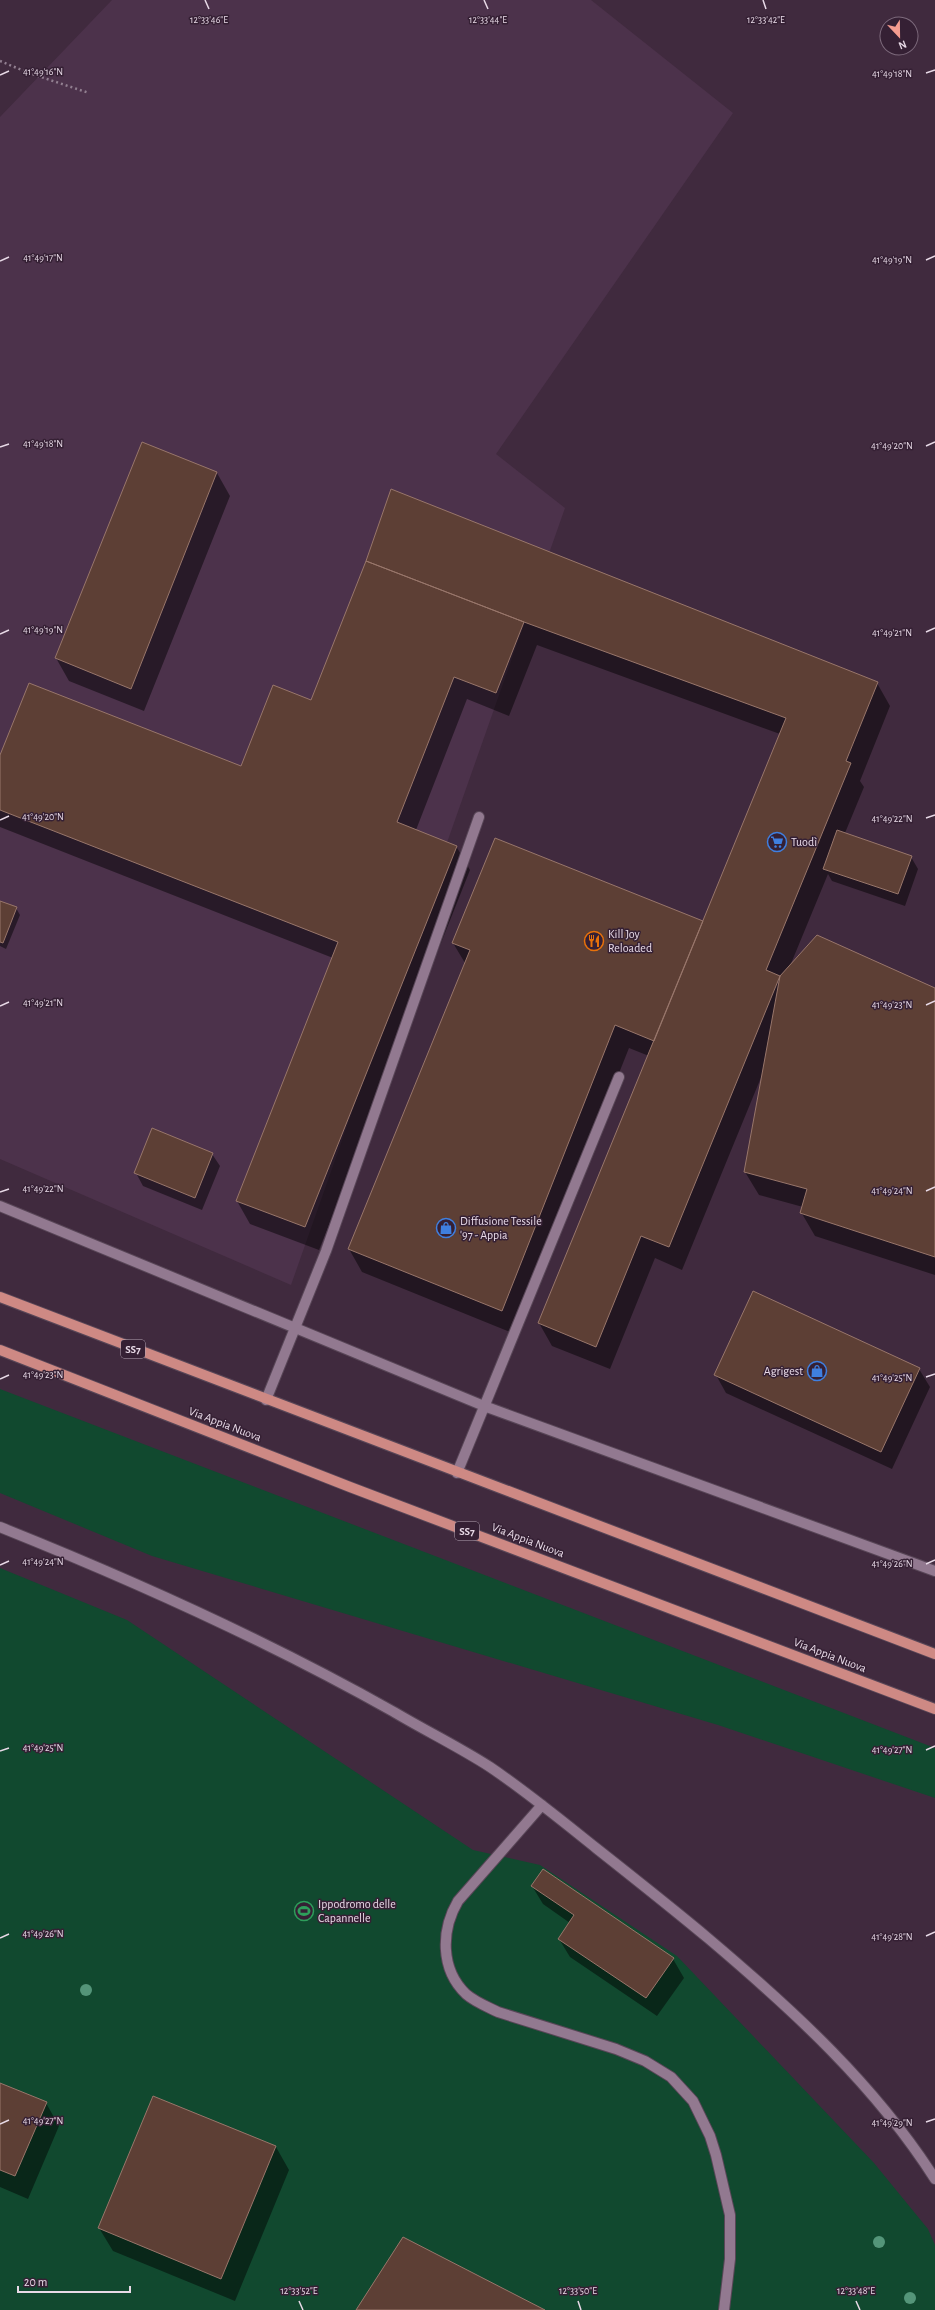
<svg xmlns="http://www.w3.org/2000/svg" width="935" height="2310" font-family="'Alegreya Sans',sans-serif">
	<rect width="100%" height="100%" fill="#402a3e"/>
	<path fill="#4c324b" d="M112,0H591L733,113L496,454L565,508L291,1285L0,1159V117Z"/>
	<path fill="#11492f" d="M0,1389L935,1748V1798L718,1725L152,1556L0,1493Z
		M0,1568L127,1620L473,1850L540,1865L677,1956L874,2163L928,2229L935,2245V2310H0Z"/>
	<path fill="#0007" d="M217,473L230,496L144,711L69,681L56,658Z
		M367,561L877,683L890,706L860,781L864,787L845,833L911,857L918,869L905,906L832,881L828,874L790,966L935,989V1275L815,1236L801,1212L803,1207L759,1195L745,1172L762,1075L682,1270L655,1258L610,1369L552,1346L539,1323L649,1056L629,1048L515,1334L362,1272L349,1249L465,963L453,943L703,923L780,734L537,645L509,716L467,699L416,830L456,846L470,870L319,1250L250,1224L237,1201L333,958L0,827V758L241,767L311,701Z
		M0,902L16,908L20,915L6,949L0,946Z
		M212,1154L220,1166L202,1210L143,1186L136,1173Z
		M919,1369L930,1387L892,1469L726,1393L716,1375Z
		M532,1886L673,1959L684,1978L657,2016L570,1957L559,1939L570,1923L543,1904Z
		M0,2084L46,2103L59,2126L28,2199L0,2187Z
		M153,2097L276,2147L289,2170L235,2301L113,2251L99,2228Z"/>
	<path fill="#5d3f35" stroke="#98766b" d="M142,442L217,472L131,689L55,658Z
		M391,489L878,682L846,761L851,763L766,970L780,976L669,1247L641,1236L596,1347L538,1323L786,718L524,622L366,561Z
		M366,561L524,622L496,693L454,677L397,822L457,846L305,1227L236,1201L338,942L0,810V755L29,683L241,766L273,685L311,700Z
		M837,830L912,856L898,894L823,869Z
		M495,838L703,921L654,1041L615,1025L502,1311L348,1249L470,950L452,943Z
		M0,901L17,907L3,943L0,942Z
		M817,935L935,988V1257L800,1213L807,1189L744,1172L780,976Z
		M152,1128L213,1153L195,1198L134,1173Z
		M753,1291L920,1368L881,1452L714,1375Z
		M543,1869L674,1958L646,1998L558,1939L574,1915L531,1886Z
		M0,2083L47,2102L15,2176L0,2170Z
		M153,2096L276,2146L221,2279L98,2228Z
		M403,2237L545,2310H356Z"/>
	<g fill="none" stroke-linecap="round" stroke-linejoin="round">
		<g stroke="#584657" stroke-width="12">
			<path id="lane" d="M0,1206L484,1406L935,1571
				M266,1400L326,1251L479,817
				M457,1473L619,1077
				M0,1527C135,1581 268,1641 394,1712C426,1731 459,1747 490,1767C527,1792 561,1820 596,1848C634,1878 672,1908 709,1939C794,2011 875,2085 935,2179
				M542,1805L458,1901C441,1930 440,1969 466,1994C475,2002 488,2007 498,2012L616,2049L645,2061L671,2077L693,2101L710,2136L716,2155L730,2215V2259L724,2310"/>
		</g>
		<g stroke="#584657" stroke-width="12">
			<path id="primary" d="M0,1297L935,1654
				M0,1350L350,1487L935,1709"/>
		</g>
		<path stroke="#917f90" stroke-width="2.5" stroke-dasharray="2 3" stroke-linecap="butt" d="M0,61L29,73L89,93"/>
		<use href="#lane" stroke="#927990" stroke-width="10"/>
		<use href="#primary" stroke="#ce8984" stroke-width="10"/>
	</g>
	<g fill="#549579">
		<circle cx="86" cy="1990" r="6"/>
		<circle cx="879" cy="2242" r="6"/>
		<circle cx="910" cy="2298" r="6"/>
	</g>
	<path fill="none" stroke="#e8dae7" stroke-width="1.5" d="M205,0L209,9M484,0L488,9M763,0L766,9M926,73L935,70M0,75L9,71M926,260L935,256M0,261L9,257M926,446L935,442M0,447L9,444M926,632L935,628M0,634L9,630M926,818L935,815M0,820L9,816M926,1005L935,1001M0,1006L9,1002M926,1191L935,1187M0,1192L9,1189M926,1377L935,1374M0,1379L9,1375M926,1564L935,1560M0,1565L9,1561M926,1750L935,1746M0,1751L9,1748M926,1936L935,1932M0,1938L9,1934M926,2122L935,2119M0,2124L9,2120M299,2301L303,2310M578,2301L581,2310M856,2301L860,2310"/>
	<defs>
		<g id="supermarket-ring" transform="scale(1)"><circle r="9.5" fill="#352034" stroke="#3f7fe0" stroke-width="1.5"/><path d="M-6-5.5h2.5l.6 2H6L4.5 2H-2.5L-4.4-4H-6ZM-1.5 3.2a1.3 1.3 0 1 0 .1 0ZM3 3.2a1.3 1.3 0 1 0 .1 0Z" fill="#3f7fe0"/></g>
		<g id="restaurant-ring" transform="scale(1)"><circle r="9.5" fill="#352034" stroke="#e8710a" stroke-width="1.5"/><path d="M-5-6h1v4h1v-4h1v4h1v-4h1v5L-1.5 .5V6h-2V.5L-5-1ZM5-6V6H3V1.5H1.5Q1.5-4 5-6Z" fill="#e8710a"/></g>
		<g id="shop-ring" transform="scale(1)"><circle r="9.5" fill="#352034" stroke="#3f7fe0" stroke-width="1.5"/><path d="M-5-2.5h2.3a2.7 3.5 0 0 1 5.4 0H5L5.5 6h-11ZM-1.5-2.5h3a1.5 2.3 0 0 0-3 0Z" fill="#3f7fe0"/></g>
		<g id="stadium-ring" transform="scale(1)"><circle r="9.5" fill="#352034" stroke="#2e9e5b" stroke-width="1.5"/><path d="M0-5a6.5 5 0 1 0 0 10a6.5 5 0 1 0 0-10ZM-3.5-1.8h7v3.6h-7Z" fill="#2e9e5b"/></g>
	</defs>
	<g fill-rule="evenodd">
		<use href="#supermarket-ring" x="777" y="842"/>
		<use href="#restaurant-ring" x="594" y="941"/>
		<use href="#shop-ring" x="446" y="1228"/>
		<use href="#shop-ring" x="817" y="1371"/>
		<use href="#stadium-ring" x="304" y="1911"/>
	</g>
	<g text-anchor="middle" stroke-width="3" stroke-linejoin="round" paint-order="stroke">
		<g fill="#352034" stroke="#b2a2b1" stroke-width="1">
			<rect x="121" y="1340" width="24" height="18" rx="3"/>
			<rect x="455" y="1522" width="24" height="18" rx="3"/>
		</g>
		<g font-size="11" font-weight="bold" fill="#e8dae7">
			<text x="133" y="1353">SS7</text>
			<text x="467" y="1535">SS7</text>
		</g>
		<g font-size="12" fill="#e8dae7" stroke="#352034" text-anchor="start">
			<text x="791" y="846">Tuodì</text>
			<text x="608" y="938">Kill Joy<tspan x="608" dy="14">Reloaded</tspan></text>
			<text x="460" y="1225">Diffusione Tessile<tspan x="460" dy="14">'97 - Appia</tspan></text>
			<text x="803" y="1375" text-anchor="end">Agrigest</text>
			<text x="318" y="1908">Ippodromo delle<tspan x="318" dy="14">Capannelle</tspan></text>
		</g>
		<g font-size="12" fill="#e8dae7" stroke="#352034">
			<text transform="translate(225 1424) rotate(21)" y="4">Via Appia Nuova</text>
			<text transform="translate(528 1540) rotate(21)" y="4">Via Appia Nuova</text>
			<text transform="translate(830 1655) rotate(21)" y="4">Via Appia Nuova</text>
		</g>
	</g>
	<g font-size="10" text-anchor="middle" fill="#e8dae7" stroke="#352034" stroke-width="3" stroke-linejoin="round" paint-order="stroke">
		<text x="209" y="23">12°33'46"E</text>
		<text x="488" y="23">12°33'44"E</text>
		<text x="766" y="23">12°33'42"E</text>
		<text x="43" y="75">41°49'16"N</text>
		<text x="892" y="77">41°49'18"N</text>
		<text x="43" y="261">41°49'17"N</text>
		<text x="892" y="263">41°49'19"N</text>
		<text x="43" y="447">41°49'18"N</text>
		<text x="892" y="449">41°49'20"N</text>
		<text x="43" y="633">41°49'19"N</text>
		<text x="892" y="636">41°49'21"N</text>
		<text x="43" y="820">41°49'20"N</text>
		<text x="892" y="822">41°49'22"N</text>
		<text x="43" y="1006">41°49'21"N</text>
		<text x="892" y="1008">41°49'23"N</text>
		<text x="43" y="1192">41°49'22"N</text>
		<text x="892" y="1194">41°49'24"N</text>
		<text x="43" y="1378">41°49'23"N</text>
		<text x="892" y="1381">41°49'25"N</text>
		<text x="43" y="1565">41°49'24"N</text>
		<text x="892" y="1567">41°49'26"N</text>
		<text x="43" y="1751">41°49'25"N</text>
		<text x="892" y="1753">41°49'27"N</text>
		<text x="43" y="1937">41°49'26"N</text>
		<text x="892" y="1940">41°49'28"N</text>
		<text x="43" y="2124">41°49'27"N</text>
		<text x="892" y="2126">41°49'29"N</text>
		<text x="299" y="2294">12°33'52"E</text>
		<text x="578" y="2294">12°33'50"E</text>
		<text x="856" y="2294">12°33'48"E</text>
	</g>
	<g transform="translate(899 36) rotate(158)"><circle r="19" fill="#352034" stroke="#7d6a7c"/>
	<path d="M0-3L7 15L0 10L-7 15Z" fill="#f59c90"/>
	<text y="-6" font-size="11" font-weight="bold" text-anchor="middle" fill="#e8dae7">N</text>
	</g>
	<path d="M18 2286v6h112v-6" fill="none" stroke="#e8dae7" stroke-width="2"/>
	<text x="24" y="2286" font-size="12" fill="#e8dae7" stroke="#352034" stroke-width="3" paint-order="stroke">20 m</text>
</svg>
